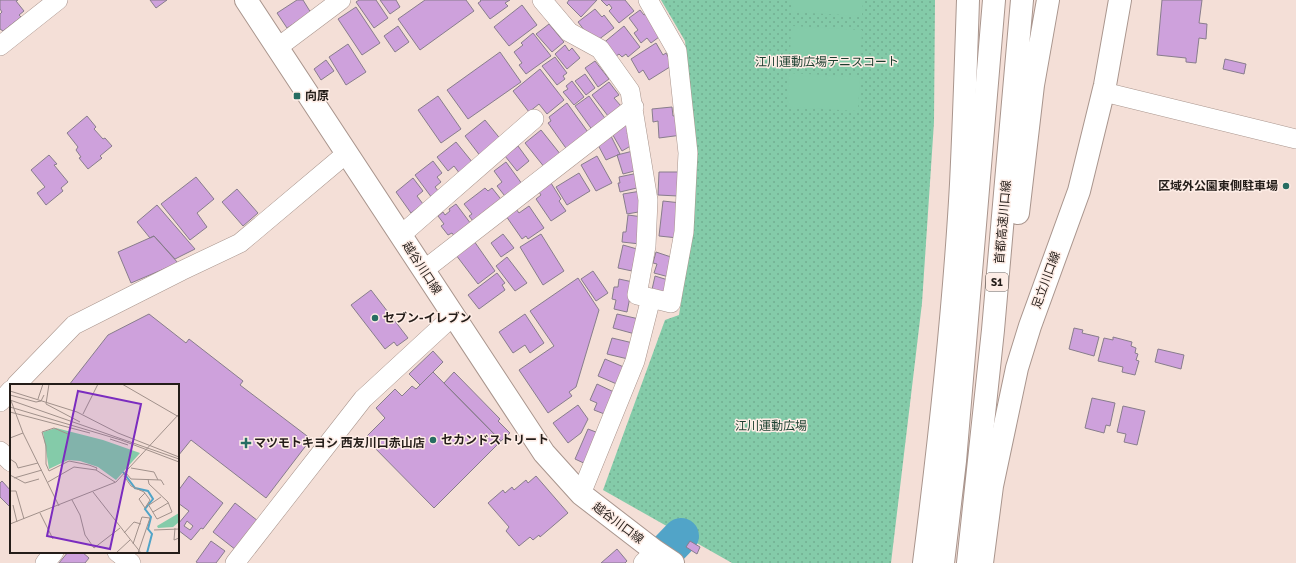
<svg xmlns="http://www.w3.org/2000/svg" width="1296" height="563" font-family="Signika,'Noto Sans JP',sans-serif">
	<defs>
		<pattern id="grass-dots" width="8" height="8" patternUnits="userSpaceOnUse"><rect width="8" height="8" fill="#84cba9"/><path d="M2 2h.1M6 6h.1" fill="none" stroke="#72ae91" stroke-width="1.8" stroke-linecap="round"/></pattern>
	</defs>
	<rect width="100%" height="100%" fill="#f4dfd7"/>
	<path fill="url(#grass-dots)" d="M661,0H935L934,122L922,303L891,563H732L603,490L665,320L679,315L692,233L696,152L685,41Z"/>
	<path fill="#84cba9" d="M792,0H863L862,16L791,12Z
		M791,26L862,30L860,64L790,59Z
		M789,73L860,77L858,111L787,107Z"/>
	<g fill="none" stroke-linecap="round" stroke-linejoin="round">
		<path stroke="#51a4c8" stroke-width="36" d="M655,563L681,536"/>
	</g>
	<path fill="#cea1dc" stroke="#887d8c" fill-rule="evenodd" d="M0,0H18L16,1L24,11L19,15L21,17L3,31L0,29V14L2,12L0,9Z
		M150,0H167L156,8Z
		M297,0H303L311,13L287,28L277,13Z
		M359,0H376L388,18L374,28L356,2Z
		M380,0H396L400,7L390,14Z
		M425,0H466L474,11L420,50L398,19Z
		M480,0H510L505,3L508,6L490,19L478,3L481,1Z
		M569,0H597L581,17L567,3Z
		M601,0H625L634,11L619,23L609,11L612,8L609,4L607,6Z
		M1162,0H1202L1199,23L1207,24L1206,39L1199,38L1196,63L1186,62V58L1157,55Z
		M522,5L537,25L509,46L494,27Z
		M356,7L380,43L362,55L338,19Z
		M595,9L602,17L604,15L614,28L594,43L578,22Z
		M640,10L644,15L647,13L663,34L651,43L647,38L641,43L634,33L638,30L629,18Z
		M549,24L564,42L552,52L536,34Z
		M398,26L409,42L395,52L384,36Z
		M624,26L640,47L628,57L626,54L622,57L619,54L612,59L601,45Z
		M533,33L551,56L526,74L519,65L522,63L514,52L523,45L521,43Z
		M656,43L663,55L666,53L673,65L649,80L643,70L639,73L631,59Z
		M348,44L366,72L346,85L329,57Z
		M565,45L569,51L572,48L580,58L567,69L555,54Z
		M500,52L521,82L468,119L447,90Z
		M555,57L567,73L563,76L565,79L557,85L542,66Z
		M1225,59L1246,64L1244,74L1223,69Z
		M326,60L334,71L321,80L314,69Z
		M595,61L609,79L598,87L585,68Z
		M540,69L564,100L547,114L539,104L529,112L513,91Z
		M585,74L595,88L586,95L575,81Z
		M572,81L584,97L574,105L563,92L568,89L566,86Z
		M609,82L619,95L614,98L621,106L608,116L592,95Z
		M438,96L461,129L441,143L418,110Z
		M589,96L607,121L593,131L575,106Z
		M567,103L590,135L568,151L548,123L551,121L549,117Z
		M672,107L673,116L680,115L682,135L659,138L658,121L653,122L652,109Z
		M87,116L96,127L94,129L103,139L105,138L112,146L100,156L102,158L88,169L79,158L81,157L76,150L78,147L67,133Z
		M485,120L502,141L481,157L465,136Z
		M625,121L631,131L627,133L634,144L622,151L610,130Z
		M541,130L561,155L545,168L525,143Z
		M611,136L620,154L606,160L597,143Z
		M456,142L473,163L460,174L454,166L448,171L437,157Z
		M518,146L529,161L517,171L505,156Z
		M633,151L638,170L623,174L617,155Z
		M49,155L57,164L54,165L68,182L61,188L63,191L46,205L37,193L45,187L31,170Z
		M597,156L612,183L596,191L581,165Z
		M433,161L442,173L437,177L441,182L435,187L439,192L432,198L415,175Z
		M506,162L525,188L508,200L497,186L502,182L494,171Z
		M659,172H678V196L658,195Z
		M579,173L590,191L567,205L556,187Z
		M638,173L641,187L620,192L618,183H620L619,177Z
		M196,177L214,199L197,213L207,227L190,240L161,204Z
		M413,178L423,191L417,196L423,204L411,213L396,192Z
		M551,183L561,199L559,201L566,211L551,221L536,199L541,195L539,192Z
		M485,188L488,191L492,188L504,203L477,226L469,216L472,214L464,204Z
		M237,189L258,213L243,226L222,202Z
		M641,191L644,211L627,214L623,194Z
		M663,201L681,203L678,238L659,236Z
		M456,204L474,228L457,240L452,233L448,235L441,226L444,224L438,216L443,212L445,215L450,211L449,209Z
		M157,205L195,249L175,259L154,236L150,238L137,222Z
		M529,206L544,228L528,239L526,236L522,239L506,216L516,209L519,213Z
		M628,215L643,217L640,244L622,242L623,232H626Z
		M503,234L514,248L501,257L491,243Z
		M541,234L564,271L543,285L520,247Z
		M154,236L178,263L131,283L118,252Z
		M474,241L495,271L478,284L456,255Z
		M623,245L637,249L632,271L618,268Z
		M656,252L674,258L669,277L654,273L657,264L653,263Z
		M507,257L527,283L515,291L496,266Z
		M593,271L608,293L596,301L581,279Z
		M497,273L505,283L502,285L505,290L479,309L468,295Z
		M655,276L668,280L664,297L651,294Z
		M578,278L599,310L576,387L569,392L572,396L548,413L519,370L554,346L530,311Z
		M619,279L633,282L627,312L614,309L616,300L612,299L614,287H618Z
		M371,290L408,338L397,346L394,342L385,349L351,305Z
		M149,314L186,343L189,339L243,381L240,385L311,439L266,498L191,440L178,456V385H69L108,335Z
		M525,314L544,343L530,353L525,345L513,353L499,332Z
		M617,314L639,319L635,334L613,328Z
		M1074,328L1083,330L1082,333L1099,337L1094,356L1069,349Z
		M1113,337L1132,342L1131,346L1136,348L1135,353L1138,354L1136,360L1139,361L1135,375L1122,372L1123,367L1098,361L1104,338L1113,340Z
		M612,338L633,343L628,359L607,354Z
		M1158,349L1184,355L1181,369L1155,362Z
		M433,351L443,362L420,385L409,374Z
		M605,359L626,368L619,385L598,376Z
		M433,372L501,441L434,508L365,438L385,418L376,408L395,389L402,396L412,386L416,389Z
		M454,372L500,419L498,421L510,433L501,441L444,383Z
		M597,384L616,393L607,415L594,410L597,403L590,400Z
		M1092,398L1115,403L1110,426L1106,425L1104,433L1085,428Z
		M578,405L588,419L581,433L568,443L553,423Z
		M1123,406L1145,411L1137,445L1124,442L1126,434L1117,432Z
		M588,429L601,434L588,465L575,459Z
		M189,476L223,503L203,529L201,528L191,540L178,530V524L189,511L178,503V491ZM187,521L193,526L190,530L184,526Z
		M536,476L568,513L540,537L539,535L533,540L530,537L519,546L506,531L509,527L488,503L503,490L505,493L512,487L514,490L526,480L528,483Z
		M2,481L11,491V508L0,497V483Z
		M235,503L258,521L236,550L213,532Z
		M211,541L225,551L216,563H198L196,562Z
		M690,541L700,547L697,554L686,547Z
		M617,549L627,561L625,563H601Z
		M68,552H82L89,558L85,563H59Z"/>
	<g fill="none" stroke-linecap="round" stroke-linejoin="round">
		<g stroke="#a9958d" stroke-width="20">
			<path id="minor" d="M542,0L569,32L600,49L630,91L648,200L646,246L637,295L651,298L635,361L581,494
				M648,0L677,51L688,153L684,232L671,303L651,298
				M0,46L58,0
				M277,48L341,0
				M1104,92L1296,139
				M401,235L534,119
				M424,270L634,107
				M16,385L74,325L181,271L240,243L347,153
				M0,402L11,390
				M0,451L11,462
				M117,552L131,563
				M45,563L54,552
				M235,563L363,399L453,316
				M643,563L655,551"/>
		</g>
		<g stroke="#a9958d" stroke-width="24">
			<path id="major" d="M246,0L544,453L581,494L655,551L673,563
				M924,563C940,437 954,311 961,184C964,123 966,61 968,0
				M982,563L992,486L1017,368L1030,326L1079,191L1105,85L1120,0"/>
		</g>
		<g stroke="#a9958d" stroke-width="24">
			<path id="highway" d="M1018,213L1033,85L1048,0
				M943,563L955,461L994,0
				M968,563L993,330L1022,0"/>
		</g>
		<use href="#minor" stroke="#fff" stroke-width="19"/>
		<use href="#major" stroke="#fff" stroke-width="22"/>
		<use href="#highway" stroke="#fff" stroke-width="22"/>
	</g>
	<g fill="#276d62" stroke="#feede6" stroke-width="1.5">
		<rect x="293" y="92" width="8" height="8" rx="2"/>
		<circle cx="1286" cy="186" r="4"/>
		<circle cx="375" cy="318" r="4"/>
		<circle cx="433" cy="440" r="4"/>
		<path d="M244 437h4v4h4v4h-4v4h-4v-4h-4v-4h4z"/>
	</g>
	<g text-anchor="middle" stroke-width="3" stroke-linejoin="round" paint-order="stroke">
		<rect fill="#feede6" stroke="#655b56" stroke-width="1" x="986" y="273" width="22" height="18" rx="3"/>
		<g font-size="11" font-weight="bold" fill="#241d19">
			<text x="997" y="286">S1</text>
		</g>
		<g font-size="12" fill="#1b3f2f" stroke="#feede6">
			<text x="827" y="66">江川運動広場テニスコート</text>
			<text x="771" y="430">江川運動広場</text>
		</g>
		<g font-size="12" font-weight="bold" fill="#241d19" stroke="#feede6" text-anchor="start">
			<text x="305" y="100">向原</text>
			<text x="1278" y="190" text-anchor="end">区域外公園東側駐車場</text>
			<text x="383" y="322">セブン-イレブン</text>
			<text x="441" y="444">セカンドストリート</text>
			<text x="254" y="447">マツモトキヨシ 西友川口赤山店</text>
		</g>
		<g font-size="12" fill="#241d19" stroke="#feede6">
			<text transform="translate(1003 222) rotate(-85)" y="4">首都高速川口線</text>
			<text transform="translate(422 268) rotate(57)" y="4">越谷川口線</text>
			<text transform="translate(1046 280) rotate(-70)" y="4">足立川口線</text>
			<text transform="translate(618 523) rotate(37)" y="4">越谷川口線</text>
		</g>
	</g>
	<g transform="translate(10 384)">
		<rect width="169" height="169" fill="#f4dfd7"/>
		<path d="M46,44L93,56L130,69L106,96L88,83L70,77L58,76L39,85L33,48ZM169,129V138L163,143L148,144L147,142Z" fill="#84cba9"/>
		<path fill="none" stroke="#51a4c8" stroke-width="2" d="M113,88L125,104L138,107L143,115L135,125L141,133L138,145L142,150L137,169"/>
		<path fill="none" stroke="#a1918b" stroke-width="1" d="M39,0L36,20L70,38M112,0L169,33M0,7L67,28L108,49L169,73M0,11L26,18L31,17L34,11M0,14L13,49L49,122M28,15L33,0M0,16L169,75M0,23L111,56L169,78M0,28L80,49M73,30L88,0M58,50L44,44L32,48L36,62V80L39,87L59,77L79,81L87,84L86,86M0,54L13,49M100,55L118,61M0,75L6,79L8,84L28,79M121,84L144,88L148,96M116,89L121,95L151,96L154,101M0,91L15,99L29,95M114,92L121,102L134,108L140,116L135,124L129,115L135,109M4,94L32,86M38,98L64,83L86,86L105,98M0,107H6L14,135M83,108L131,169M62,116L70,131L75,151L84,164L110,144M138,120L147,135L162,128L158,118L139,100L138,95M3,121L7,138M139,121L151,113M143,128L158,119M30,129L43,155M0,140L106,98L169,30M165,144L164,156L169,154M144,146L169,145M114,149L124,138L131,140M123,160L132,133L140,134L128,169M106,169L120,156"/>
		<path fill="#7b2cbf" fill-opacity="0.15" stroke="#7b2cbf" stroke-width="2" d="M68,7L131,20L100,165L37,152Z"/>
		<rect width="169" height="169" fill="none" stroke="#241d19" stroke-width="2"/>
	</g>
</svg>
